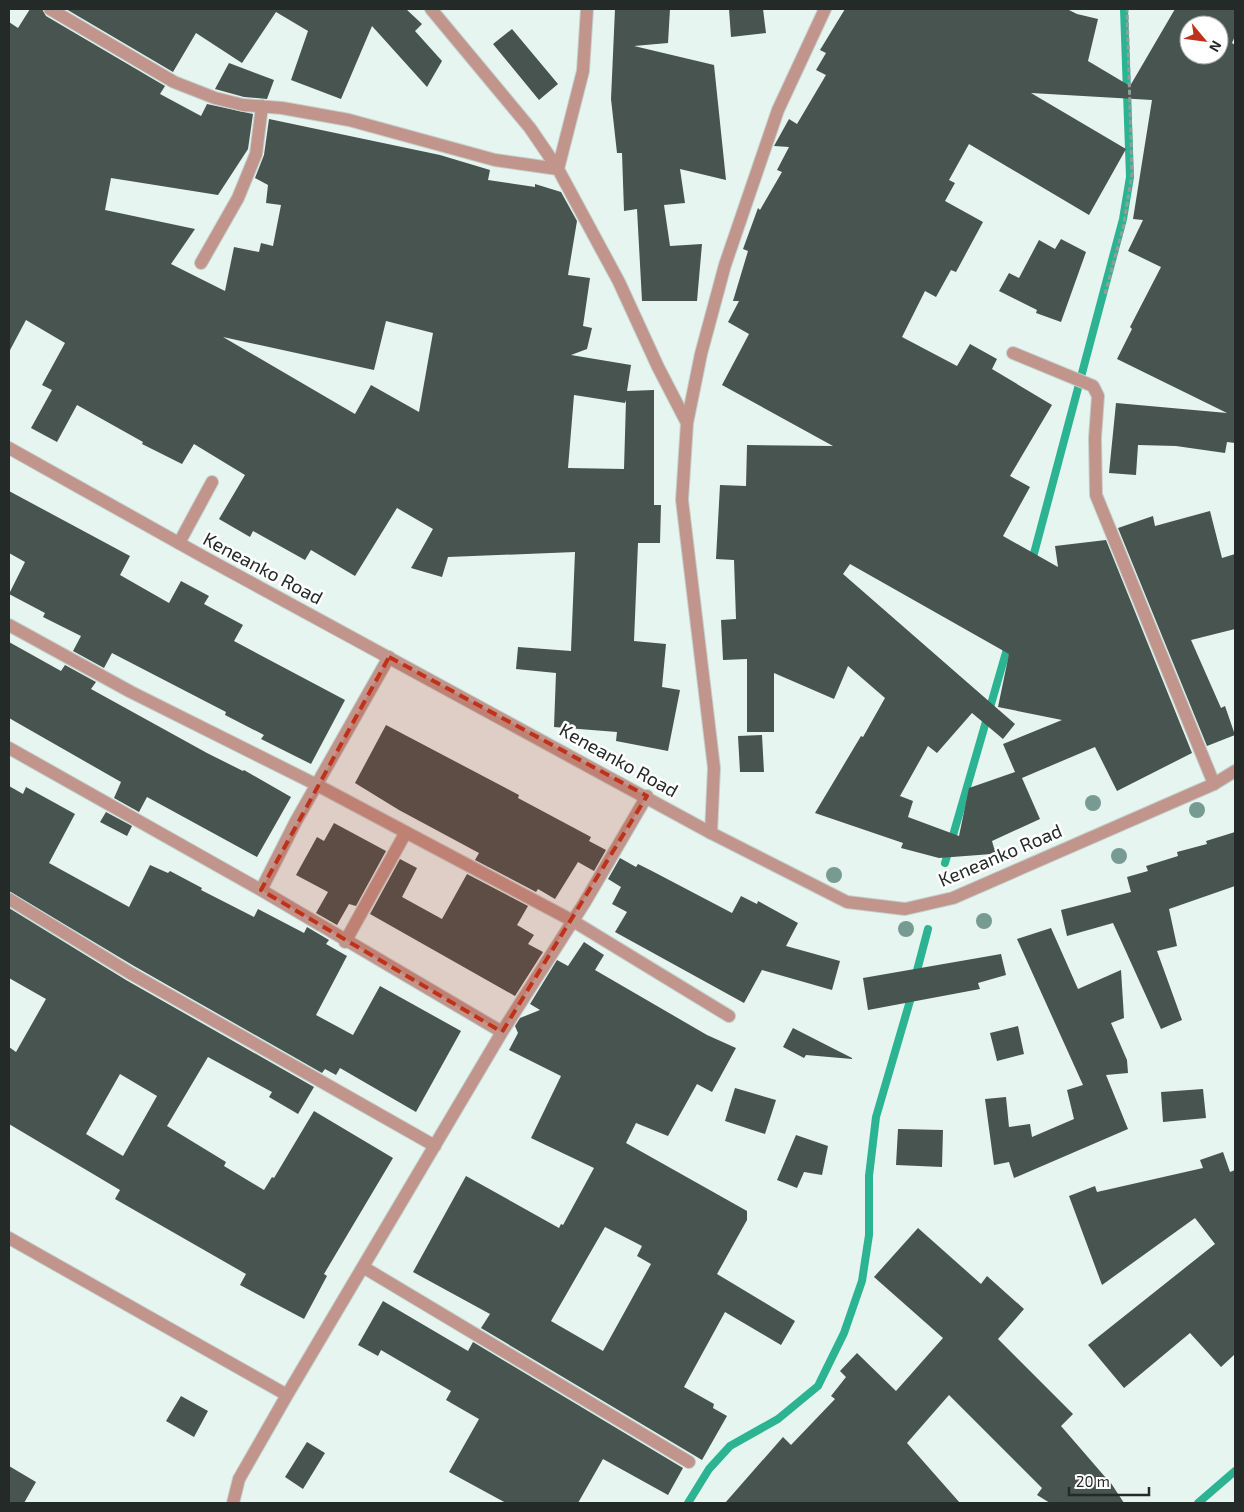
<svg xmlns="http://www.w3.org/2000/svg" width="1244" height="1512" font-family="'Exo 2',sans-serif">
	<rect width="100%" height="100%" fill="#e6f5f0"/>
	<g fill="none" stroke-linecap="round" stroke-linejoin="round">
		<path stroke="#2cb391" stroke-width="8" d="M1032,561L1123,219L1130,177L1124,9
			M945,863L1009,642
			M915,978L928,929
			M688,1503L709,1469L730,1446L778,1419L818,1386L844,1333L862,1281L869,1235V1176L876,1117L912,994
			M1198,1503L1235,1471"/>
	</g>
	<path fill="#47544f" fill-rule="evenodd" d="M30,9H42L46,16L165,86L160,94L201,116L207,104L253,114L248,149L218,195L111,178L105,210L195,229L171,264L225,291L234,247L259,252L261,243L273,246L281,205L266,203L268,185L255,178L264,155L269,119L440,155L490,170L488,180L535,187V184L561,192L577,221L568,275L590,278L583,326L592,328L587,349L571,355L631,365L627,391L654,390V505H661L660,543H638L634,641L666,644L662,687L680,690L668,751L616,741L617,732L554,727L556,673L516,669L518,647L571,651L575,552L448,557L442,577L411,568L433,529L397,508L355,576L311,550L305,560L253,531L250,537L219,519L245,475L194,444L182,464L142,444L143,442L77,405L57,442L31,428L52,390L42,385L65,343L26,320L9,352V22L18,28ZM386,321L433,333L419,412L371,385L355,414L223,337L374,370ZM574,395L625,403L626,400L624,469L568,468Z
		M66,9H406L422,24L415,31L442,61L427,87L372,26L341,99L291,80L308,31L276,12L242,63L196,33L173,72Z
		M615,9H670L668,43L634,46L714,65L726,180L680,169L685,203L664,205L670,246L702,244L697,301H642L637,209L624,211L622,153H617L611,99Z
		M729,9H763L766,33L731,37Z
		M845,9H1067L1077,14L1098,19L1088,61L1130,86L1175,9H1235V36L1232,43L1235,45V443L1227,442L1225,453L1176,446L1138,445L1136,475L1109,473L1116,403L1227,413L1117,359L1132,329L1130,327L1161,267L1128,251L1143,220L1133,219L1152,100L1031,93L1126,149L1089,215L969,144L949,180L955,183L945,201L983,222L956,272L951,270L936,297L925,291L902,337L957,366L970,344L997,359L992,369L1052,405L1010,476L1030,487L1003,536L1058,567L1055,546L1106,540L1192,753L1117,791L1095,747L1022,778L1040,819L992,841L994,848L1005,853L939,858L901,848L903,843L815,813L861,736L863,737L885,698L848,666L834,699L774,673V732H747V659L723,660L721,620L736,619L734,560L716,559L720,485L746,486L747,445L833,446L722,385L749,334L728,322L739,301H733L748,251L743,249L758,208L760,210L782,172L777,170L789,147L774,146L789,119L797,124L826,75L816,70L826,53L820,50ZM1189,25H1219V55H1189ZM850,564L1009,654L998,707L1062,720L1003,744L1015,772L969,788L959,836L908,817L913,801L900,796L928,746L937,753L972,713L1003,739L1015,724L843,574Z
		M512,29L558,84L539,100L493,44Z
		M229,63L274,80L267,99L244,97L215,89Z
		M1061,239L1086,252L1061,322L1036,313L1037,310L999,291L1009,273L1019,278L1039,240L1055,249Z
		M9,491L130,556L120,575L169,603L181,581L209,596L204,604L243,625L234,641L345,700L311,764L261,739L264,735L225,715L226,712L112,653L104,668L73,651L81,636L43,617L45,613L9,594L25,562L9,553Z
		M1210,511L1222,558L1235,554V629L1191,640L1221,708L1225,706L1235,735L1207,746L1118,528L1153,516L1155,526Z
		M9,642L61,671L65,665L96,682L91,689L207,753L243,771L244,770L291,797L257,857L147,797L139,812L114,798L121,782L9,718Z
		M386,725L519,795L518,798L591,837L589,841L606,850L594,871L578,862L555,899L538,889L536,892L475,860L479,853L399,810L355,783Z
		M762,735L764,772H740L738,736Z
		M9,786L23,794L26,787L75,814L49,863L129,907L150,865L168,873L170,871L202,888L201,890L254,917L258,909L304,933L307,927L329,940L326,944L347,956L316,1015L353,1035L380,986L461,1031L416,1112L340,1068L336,1075L325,1069L322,1073L134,966L9,891Z
		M106,812L132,826L127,836L100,822Z
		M334,823L386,851L356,906L349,904L337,925L316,913L328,892L296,875L317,837L324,841Z
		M1235,832V886L1169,909L1177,946L1157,951L1182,1020L1161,1029L1113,923L1067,936L1061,910L1131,892L1127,877L1148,871L1146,866L1178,856L1177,852L1207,844L1206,841Z
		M620,858L636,867L638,864L652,871L732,913L741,896L757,904L758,901L798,923L786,946L840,961L832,990L762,970L744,1003L615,932L627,912L612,904L621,887L608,879Z
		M400,859L417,868L402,897L442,919L467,874L528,906L517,925L534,935L528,944L543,952L515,996L370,914Z
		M9,908L126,980L314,1087L298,1114L269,1097L272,1092L208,1057L167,1126L226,1162L224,1166L264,1190L272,1177L274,1178L314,1111L393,1158L324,1274L327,1276L304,1319L240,1285L246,1274L115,1199L120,1190L9,1124V1047L16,1052L46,999L9,978ZM120,1074L157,1096L123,1156L86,1134Z
		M1051,928L1078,989L1121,970L1124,1018L1111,1023L1127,1060L1128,1073L1106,1075L1128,1129L1014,1178L1009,1162L994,1165L985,1099L1006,1097L1009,1127L1030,1124L1032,1137L1074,1119L1067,1090L1083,1085L1017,939Z
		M584,942L604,955L595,970L707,1035L736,1048L712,1092L697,1084L668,1136L636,1123L626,1143L747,1211V1220L717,1274L795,1321L781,1345L725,1312L684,1387L714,1404L713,1408L727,1416L702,1460L481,1328L490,1314L413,1272L466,1176L559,1228L561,1224L563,1225L594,1168L531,1138L561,1076L509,1050L518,1033L515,1026L520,1018L540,1010L530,1004L557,960L568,966ZM605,1227L642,1246L637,1256L651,1264L603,1351L551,1321Z
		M1001,954L1006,975L978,983L980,989L868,1010L863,978Z
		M1018,1026L1024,1054L997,1061L990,1033Z
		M793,1028L852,1058V1059L806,1055L804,1058L783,1047Z
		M735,1088L776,1100L765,1134L725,1121Z
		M1203,1089L1206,1118L1163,1122L1161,1092Z
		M898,1129L943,1130L942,1167L896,1165Z
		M796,1135L828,1146L822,1175L804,1172L797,1188L777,1180Z
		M1223,1152L1230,1172L1235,1170V1354L1221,1367L1190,1333L1124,1388L1088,1345L1215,1244L1195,1218L1102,1285L1069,1196L1095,1186L1097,1192L1203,1168L1200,1160Z
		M918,1228L981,1284L987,1276L1024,1309L998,1339L1073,1414L1061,1426L1106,1478L1107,1477L1124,1503H1050L1037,1495L1042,1488L949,1395L907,1443L960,1503H725L783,1437L791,1445L835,1399L831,1396L846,1377L840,1371L857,1353L896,1391L943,1338L874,1277Z
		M383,1301L468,1351L473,1342L683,1468L668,1495L603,1459L578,1503H506L449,1472L479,1419L446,1400L451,1391L381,1350L378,1356L358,1345Z
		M181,1396L208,1411L194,1437L166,1421Z
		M307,1442L325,1453L303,1489L285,1477Z
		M9,1466L36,1482L24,1503H9Z"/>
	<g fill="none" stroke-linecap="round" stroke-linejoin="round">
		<g stroke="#c3d0cc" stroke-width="14">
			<path id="minor" d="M50,9L174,82L215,98L243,105L282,108L349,120L495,160L558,169L583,71L587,9
				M431,9L530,128L558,169L619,282L658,367L687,423
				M201,263L238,198L256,154L262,106
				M1013,353L1093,386L1098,396L1095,438L1096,495L1214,784
				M179,543L212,482
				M9,625L131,692L317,785L573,921L729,1016
				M9,748L261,890L502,1032
				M711,833L714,768L682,500L687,423L701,354L725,265L778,110L825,9
				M261,890L296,821L389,657
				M9,899L130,973L435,1146
				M345,942L406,832
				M9,1238L287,1395
				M363,1267L689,1462
				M233,1503L239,1479L287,1395L502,1032L585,902L647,796"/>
		</g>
		<g stroke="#c3d0cc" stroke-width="14">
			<path id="tertiary" d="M9,448L202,556L711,833L847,902L905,909L953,898L1214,784L1235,771"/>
		</g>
		<path stroke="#929e9a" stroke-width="3" stroke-dasharray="5 2.5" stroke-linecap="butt" d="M1105,294L1123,228L1132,174L1127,9"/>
		<use href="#minor" stroke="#c1958c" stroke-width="12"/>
		<use href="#tertiary" stroke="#c1958c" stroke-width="12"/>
	</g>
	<g fill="#779b90">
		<circle cx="1093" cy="803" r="8"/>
		<circle cx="1197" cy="810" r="8"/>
		<circle cx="1119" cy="856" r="8"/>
		<circle cx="834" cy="875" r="8"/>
		<circle cx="984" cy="921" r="8"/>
		<circle cx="906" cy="929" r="8"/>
	</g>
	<path fill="#be321a" fill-opacity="0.2" stroke="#be321a" stroke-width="4" stroke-dasharray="10 6" stroke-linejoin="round" d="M389,657L647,796L502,1032L261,890Z"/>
	<g text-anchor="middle" stroke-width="5" stroke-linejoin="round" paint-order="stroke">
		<g font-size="19" fill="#242a28" stroke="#fff">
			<text transform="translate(263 568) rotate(28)" y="7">Keneanko Road</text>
			<text transform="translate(619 760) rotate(29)" y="7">Keneanko Road</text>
			<text transform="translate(1000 855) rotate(-23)" y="7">Keneanko Road</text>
		</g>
	</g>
	<rect width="1244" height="1512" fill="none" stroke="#242a28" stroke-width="20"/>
	<g transform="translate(1204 40) rotate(119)"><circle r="24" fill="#ffffff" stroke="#a7aaa9"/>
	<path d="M0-4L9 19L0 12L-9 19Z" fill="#be321a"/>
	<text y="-8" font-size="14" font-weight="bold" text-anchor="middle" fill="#242a28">N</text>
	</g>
	<path d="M1069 1487v8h80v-8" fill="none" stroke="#242a28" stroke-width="2.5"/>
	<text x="1076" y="1487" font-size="15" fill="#242a28" stroke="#ffffff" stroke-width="4" paint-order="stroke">20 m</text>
</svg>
